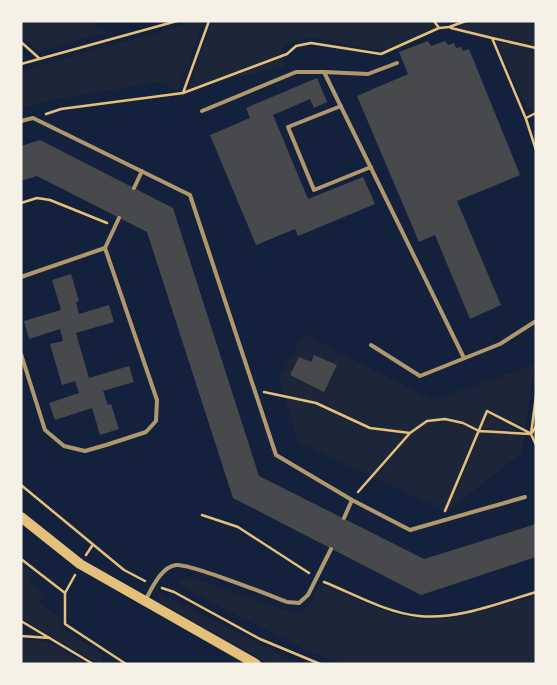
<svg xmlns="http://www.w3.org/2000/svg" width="557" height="685" font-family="'Golos Text',sans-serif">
	<rect width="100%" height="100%" fill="#14213d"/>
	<path fill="#1d2539" d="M21,21H84L109,32L39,51L21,36Z
		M198,21H204L178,90L158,82L63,98L21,108V71Z
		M212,21H450C436,27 390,50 379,50C347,49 311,26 282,48L284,67L189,88Z
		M455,21H536V115L527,108L496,42L461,28Z
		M304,334L432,400L534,365L522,453L446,512L297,441L279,378Z
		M21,564L34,575L29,582L45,593L39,603L60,617L62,628L102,654L103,664H98L21,618Z
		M188,576L286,611L302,612L311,603L320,584C348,595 392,617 420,619C456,622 501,604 536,595V664H345L310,652L195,594L177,582Z
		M158,592L287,658L304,664H269L160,602Z
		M21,639L49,642L87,664H21Z"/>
	<path fill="#48494c" d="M428,41L431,46L445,41L448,45L454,43L456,48L461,47L463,51L469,49L520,175L457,201L501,305L470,319L435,235L419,242L357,96L408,74L399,52Z
		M317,78L327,102L314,108L310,99L273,115L308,199L363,177L375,204L298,236L295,229L256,245L210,135L250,118L246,108Z
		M40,140L173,208L259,476L424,559L536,524V557L421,595L233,498L147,232L37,176L21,181V146Z
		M71,274L79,301L76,302L79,314L109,305L114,322L76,333L89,378L129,366L134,382L103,391L108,405L111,404L119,429L100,435L92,408L55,420L49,403L79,393L75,381L62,385L50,344L63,341L60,329L29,339L24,321L61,310L52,280Z
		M314,355L337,365L324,392L290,375L299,357L311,362Z"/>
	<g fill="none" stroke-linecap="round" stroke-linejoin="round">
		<path stroke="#e5c07b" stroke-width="2.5" d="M434,21L439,28
			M451,28L492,38L526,119L536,150
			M492,38L536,48
			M21,42L40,59
			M21,64L177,21
			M183,93L209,21
			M46,114L61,109L183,93L287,54L296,46L311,43L381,54L439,28L449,27L466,21
			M526,118L536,113
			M21,203L37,198L50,200L107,223
			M264,392L316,403L370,428L410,433L427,421L445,419L463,423L479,431L531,434
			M536,396L531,434L536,445
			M532,433L536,426
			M21,485L124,570L145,581
			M358,492L410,433
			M445,511L487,411L530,433
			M202,515L238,527L309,573
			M86,555L92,546
			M21,559L65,593L75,575
			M324,582C354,594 387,613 419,616C458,620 499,603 536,592
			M162,588L174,592L260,639L320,664
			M65,593V624L126,664
			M21,621L93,664
			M21,636L50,638"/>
		<path stroke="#b1986c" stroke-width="4" d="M324,72L368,74L397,63
			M341,106L288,127L314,190L371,167
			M202,111L296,72H324L464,358
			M21,121L33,118L190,195L276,455L352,500L410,530L525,497
			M134,188L142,171
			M21,277L105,248
			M371,345L420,376L500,344L536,321
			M21,354L45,430L64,446L85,451L106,445L146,432L156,421L157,400L105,248L119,218
			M344,518L352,500
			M146,599C152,588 161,567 176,565C189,563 269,595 287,602L299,603L308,595L331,549"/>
		<path stroke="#e5c07b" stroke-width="10" d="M21,517L80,564L256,664"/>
	</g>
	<rect width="557" height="685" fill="none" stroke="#f6f1e7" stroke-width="45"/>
</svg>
